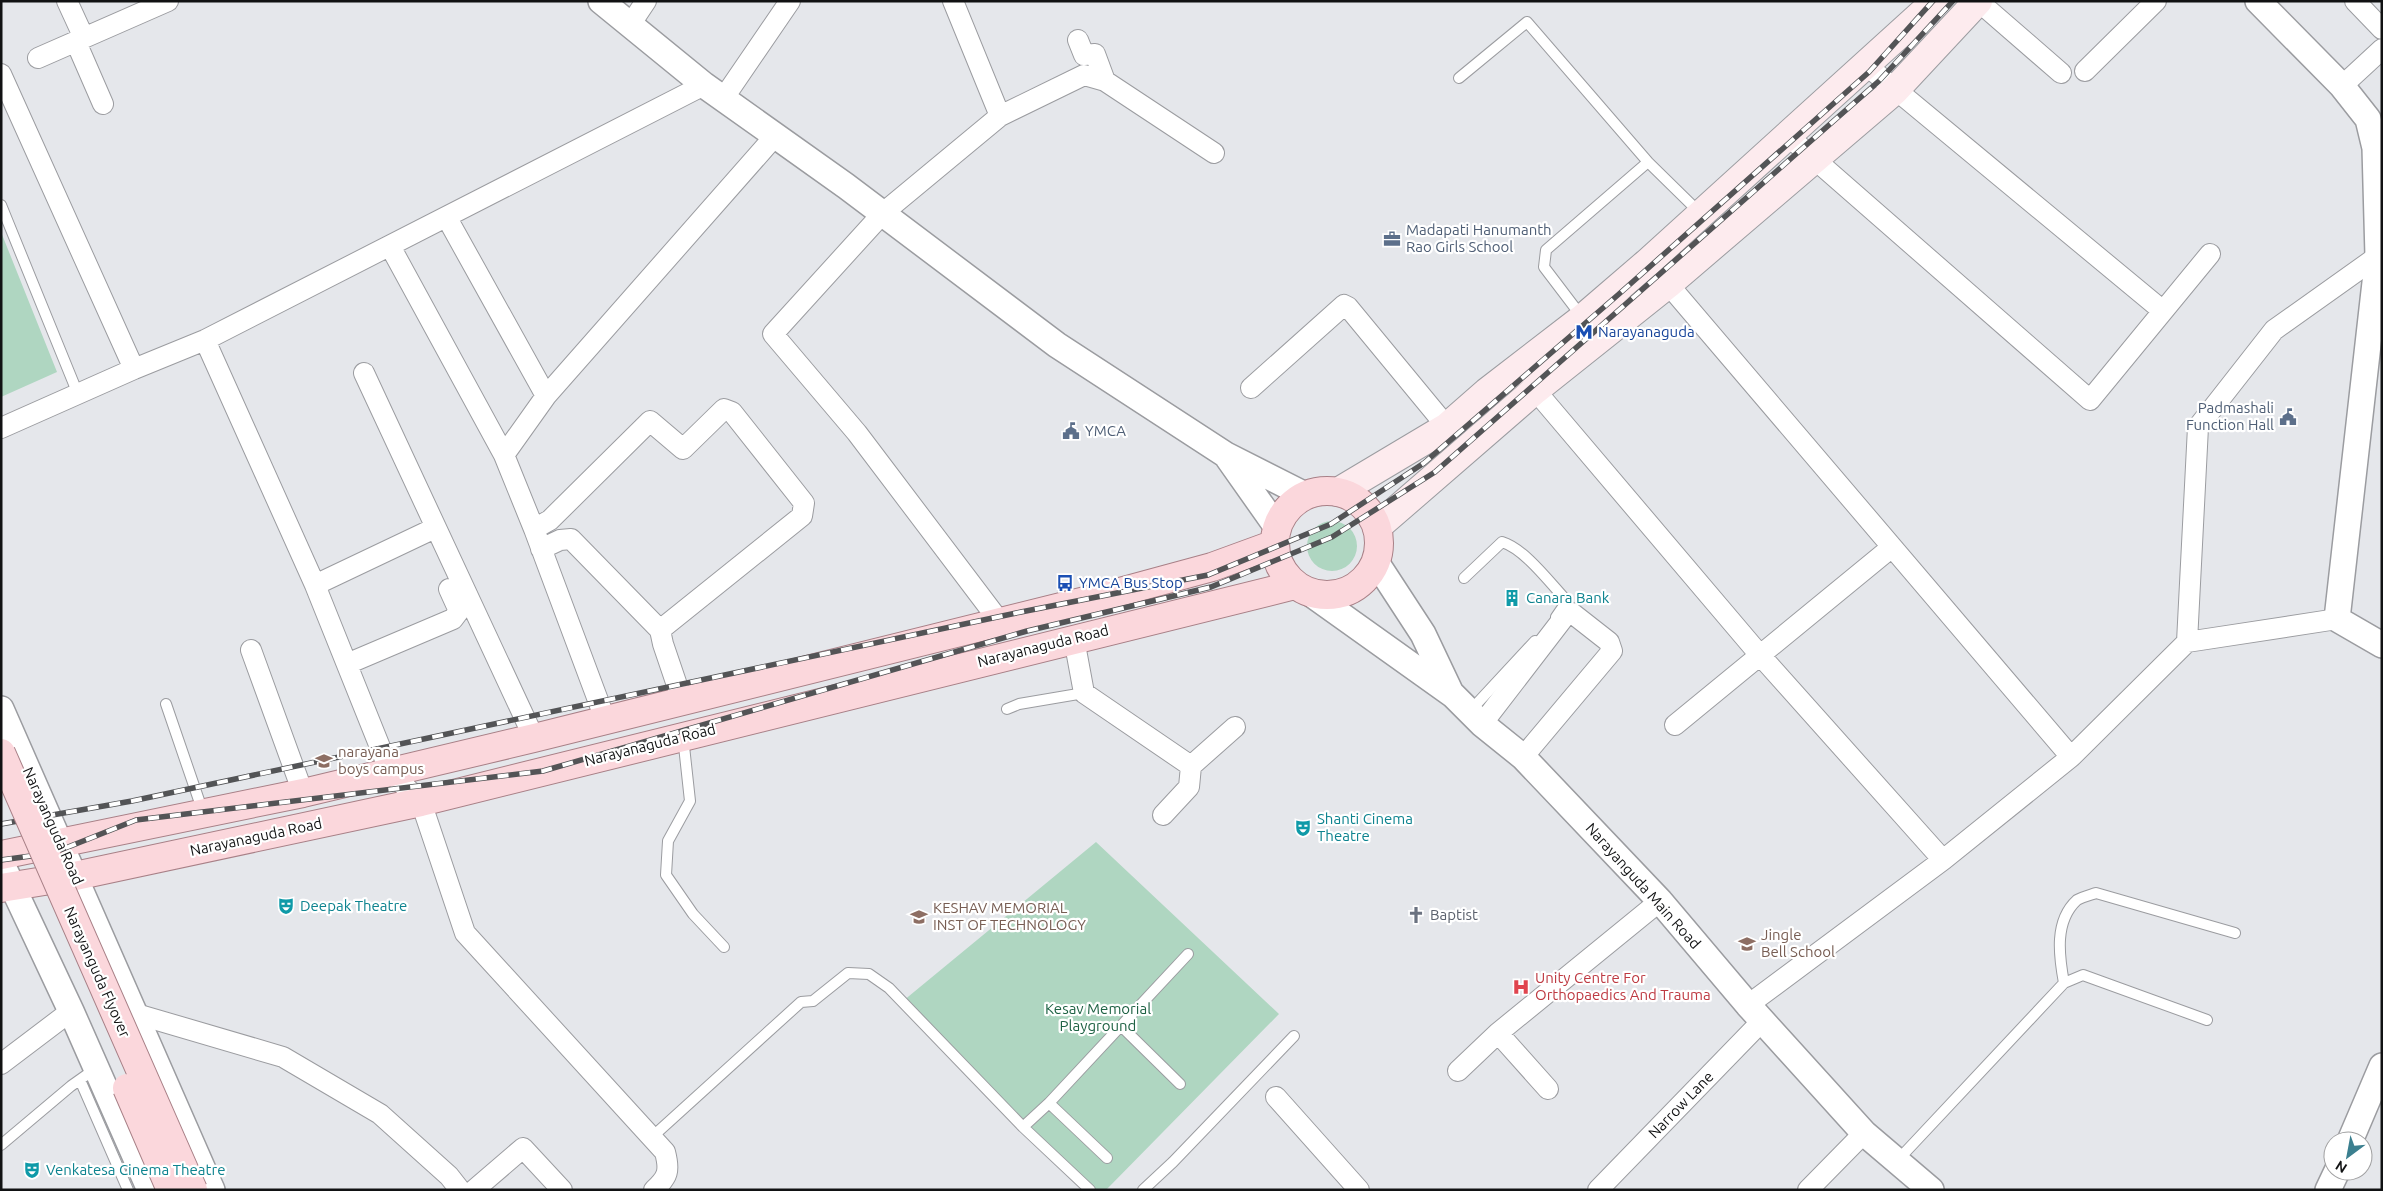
<svg xmlns="http://www.w3.org/2000/svg" width="2383" height="1191" font-family="Ubuntu,sans-serif">
	<rect width="100%" height="100%" fill="#e5e7eb"/>
	<path fill="#afd6c1" d="M1,232L57,372L1,397Z
		M1307 546a25 25 0 1 1 50 0a25 25 0 1 1-50 0Z
		M1096,842L1279,1014L1106,1190H1093L903,1001Z"/>
	<g fill="none" stroke-linecap="round" stroke-linejoin="round">
		<g stroke="#9b9ca0" stroke-width="12">
			<path id="service" d="M1459,78L1527,22L1648,162L1700,213
				M1,205L78,394
				M1582,317L1544,267L1546,250L1648,162
				M1464,578L1502,542C1525,549 1550,583 1567,601L1556,617
				M166,704L203,812
				M1007,709L1019,704L1084,693
				M1470,711L1535,641
				M683,737L690,801L668,841L666,875L693,914L724,947
				M2064,983C2059,956 2054,921 2077,900C2082,897 2090,895 2096,893L2235,933
				M1121,1026L1180,1084
				M80,1080L128,1190
				M1049,1103L1107,1158
				M1023,1127L1090,1190
				M651,1138L801,1002L813,1001L848,973L869,974L889,988L1023,1127L1049,1103L1188,954
				M1,1145L71,1086L95,1069
				M1897,1161L2064,983L2083,975L2207,1020
				M1143,1190L1173,1162L1294,1036"/>
		</g>
		<g stroke="#9b9ca0" stroke-width="22">
			<path id="minor" d="M67,1L84,38
				M953,1L1000,116
				M1978,1L2061,73
				M2355,1L2382,29
				M630,25L646,1
				M1078,40L1084,55L1095,54L1105,81
				M76,42L103,104
				M38,58L168,1
				M1866,65L2163,311
				M2085,71L2156,1
				M1,74L134,369
				M2342,86L2382,49
				M723,99L790,1
				M1788,136L2090,400L2210,254
				M447,218L546,396
				M390,246L504,455L534,529L605,719
				M1668,284L2071,757
				M205,340L315,585L390,772L421,802L465,933L665,1152C670,1171 668,1177 654,1190
				M364,373L534,738
				M1251,388L1344,305L1348,307L1447,427
				M1535,390L1759,654L1943,860
				M1,428L134,369L205,340L704,85
				M504,455L546,396L775,136
				M534,529L550,520L650,421L683,449L724,409L732,412L804,503L802,516L660,630L663,644L682,700
				M541,549L560,540L571,539L660,630
				M315,585L435,528
				M1000,622L857,433L773,334L883,213L1000,116L1084,75L1105,81L1214,153
				M1074,639L1084,693L1191,766L1235,727
				M2187,642L2198,427L2274,330L2378,256
				M251,650L303,793
				M347,664L453,619L459,611L449,589
				M1482,724L1565,616L1572,613L1609,642L1612,651L1523,757
				M1675,725L1892,547
				M1163,815L1189,787L1191,766
				M1748,1005L1943,860L2071,757L2187,642L2337,619
				M133,1013L283,1057L380,1114L449,1176L460,1190
				M1498,1033L1548,1089
				M1,1064L71,1011
				M1458,1071L1498,1033L1660,901
				M1276,1097L1359,1190
				M474,1190L523,1148L562,1190
				M1598,1190L1763,1020
				M1808,1190L1864,1133"/>
		</g>
		<g stroke="#9b9ca0" stroke-width="28">
			<path id="tertiary" d="M601,1L704,85L846,186L1057,345L1226,455L1305,495
				M2258,1L2342,86L2368,119L2375,148L2378,256L2337,619L2382,645
				M1228,458L1276,526
				M1376,562L1423,634L1450,691
				M1310,593L1453,695L1482,724L1523,757L1660,901L1748,1005L1864,1133L1931,1190
				M1,709L212,1190
				M1,862L71,1011L150,1190
				M2350,1141L2382,1066
				M2328,1190L2337,1171"/>
		</g>
		<g stroke="#9b9ca0" stroke-width="30">
			<path id="secondary" d="M1338,492L1447,427L1487,392L1583,318L1647,263L1936,1
				M1377,527L1535,390L1668,284L1895,90L1978,1"/>
		</g>
		<g stroke="#a88087" stroke-width="30">
			<path id="primary" d="M1275 543a52 52 0 1 1 104 0a52 52 0 1 1-104 0Z
				M1,855L303,793L534,738L1105,596L1212,567L1275,544
				M1,888L75,876L421,802L1295,585"/>
		</g>
		<use href="#service" stroke="#fff" stroke-width="10"/>
		<use href="#minor" stroke="#fff" stroke-width="20"/>
		<use href="#tertiary" stroke="#fff" stroke-width="25"/>
		<use href="#secondary" stroke="#fdebee" stroke-width="28"/>
		<use href="#primary" stroke="#fbd7dc" stroke-width="28"/>
		<g stroke="#535456" stroke-width="5.5">
			<path id="rail" d="M1,824L132,801L1021,612L1208,575L1331,524L1424,463L1619,294L1869,72L1933,1
				M1,860L53,853L136,820L543,771L1027,631L1211,587L1332,537L1435,472L1879,81L1953,1"/>
		</g>
		<use href="#rail" stroke="#fff" stroke-width="4" stroke-dasharray="11" stroke-linecap="butt"/>
		<g stroke="#a88087" stroke-width="30" stroke-linecap="butt">
			<path id="primary-bridge" d="M1,753L193,1190
				M127,1088L171,1190"/>
		</g>
		<use href="#primary-bridge" stroke="#fbd7dc" stroke-width="28"/>
	</g>
	<defs>
		<g id="office-bare" transform="scale(1.35)"><path d="M-6-3h4V-5.5h4V-3h4V5H-6ZM-1-4.5V-3h2v-1.5ZM-6 0V1H6V0Z" fill="#5c6f8a" stroke="#fff" stroke-width="2.5" paint-order="stroke"/></g>
		<g id="metro-bare" transform="scale(1.35)"><path d="M-5.5 5V-5H-3L0 0L3-5H5.5V5H3V-.5L0 4L-3-.5V5Z" fill="#1a4fb4" stroke="#fff" stroke-width="2.5" paint-order="stroke"/></g>
		<g id="civic-bare" transform="scale(1.35)"><path d="M-.6-6.5H3V-4.5H.6V-3L4-1V1h2V6H-6V1h2V-1L-.6-3ZM-1.2 2.5V6h2.4V2.5Z" fill="#5c6f8a" stroke="#fff" stroke-width="2.5" paint-order="stroke"/></g>
		<g id="bus-bare" transform="scale(1.35)"><path d="M-5-6H5V4H4V6H2V4H-2V6H-4V4H-5ZM-3.5-4V0h7V-4ZM-3.5 1.2v1.5H-2V1.2ZM2 1.2v1.5H3.5V1.2Z" fill="#1a4fb4" stroke="#fff" stroke-width="2.5" paint-order="stroke"/></g>
		<g id="building-bare" transform="scale(1.35)"><path d="M-4-6H4V6H1V3H-1V6H-4ZM-2.5-4.3h1.7v1.8h-1.7ZM.8-4.3h1.7v1.8H.8ZM-2.5-1h1.7V.8h-1.7ZM.8-1h1.7V.8H.8Z" fill="#0f9aa8" stroke="#fff" stroke-width="2.5" paint-order="stroke"/></g>
		<g id="university-bare" transform="scale(1.35)"><path d="M0-5L7-2L0 1L-7-2ZM-4 1L0 2.5L4 1V4Q0 6-4 4Z" fill="#8d6e63" stroke="#fff" stroke-width="2.5" paint-order="stroke"/></g>
		<g id="theatre-bare" transform="scale(1.35)"><path d="M-5-5.5Q0-4 5-5.5V0Q5 5 0 6Q-5 5-5 0ZM-3.3-2.5H-1v1.5H-3.3ZM1-2.5H3.3v1.5H1ZM-2.8 1Q0 5.5 2.8 1Z" fill="#0f9aa8" stroke="#fff" stroke-width="2.5" paint-order="stroke"/></g>
		<g id="church-bare" transform="scale(1.35)"><path d="M-1.2-6h2.4v3.5h3.3v2.4h-3.3V6h-2.4V-.1h-3.3v-2.4h3.3Z" fill="#6b7280" stroke="#fff" stroke-width="2.5" paint-order="stroke"/></g>
		<g id="school-bare" transform="scale(1.35)"><path d="M0-5L7-2L0 1L-7-2ZM-4 1L0 2.5L4 1V4Q0 6-4 4Z" fill="#8d6e63" stroke="#fff" stroke-width="2.5" paint-order="stroke"/></g>
		<g id="hospital-bare" transform="scale(1.35)"><path d="M-5-5h3v3.5h4V-5h3V5h-3V1.5h-4V5h-3Z" fill="#e0444e" stroke="#fff" stroke-width="2.5" paint-order="stroke"/></g>
	</defs>
	<g fill-rule="evenodd">
		<use href="#office-bare" x="1392" y="239"/>
		<use href="#metro-bare" x="1584" y="332"/>
		<use href="#civic-bare" x="2288" y="417"/>
		<use href="#civic-bare" x="1071" y="431"/>
		<use href="#bus-bare" x="1065" y="583"/>
		<use href="#building-bare" x="1512" y="598"/>
		<use href="#university-bare" x="324" y="761"/>
		<use href="#theatre-bare" x="1303" y="828"/>
		<use href="#theatre-bare" x="286" y="906"/>
		<use href="#church-bare" x="1416" y="915"/>
		<use href="#university-bare" x="919" y="917"/>
		<use href="#school-bare" x="1747" y="944"/>
		<use href="#hospital-bare" x="1521" y="987"/>
		<use href="#theatre-bare" x="32" y="1170"/>
	</g>
	<g text-anchor="middle" stroke-width="4.5" stroke-linejoin="round" paint-order="stroke">
		<g font-size="15" fill="#4e5e75" stroke="#fff" text-anchor="start">
			<text x="1406" y="235">Madapati Hanumanth<tspan x="1406" dy="17">Rao Girls School</tspan></text>
			<text x="2274" y="413" text-anchor="end">Padmashali<tspan x="2274" dy="17">Function Hall</tspan></text>
			<text x="1085" y="436">YMCA</text>
		</g>
		<g font-size="15" fill="#164399" stroke="#fff" text-anchor="start">
			<text x="1598" y="337">Narayanaguda</text>
			<text x="1079" y="588">YMCA Bus Stop</text>
		</g>
		<g font-size="15" fill="#0d838f" stroke="#fff" text-anchor="start">
			<text x="1526" y="603">Canara Bank</text>
			<text x="1317" y="824">Shanti Cinema<tspan x="1317" dy="17">Theatre</tspan></text>
			<text x="300" y="911">Deepak Theatre</text>
			<text x="46" y="1175">Venkatesa Cinema Theatre</text>
		</g>
		<g font-size="15" fill="#111213" stroke="#fff">
			<text transform="translate(1043 646) rotate(-14)" y="5">Narayanaguda Road</text>
			<text transform="translate(650 745) rotate(-14)" y="5">Narayanaguda Road</text>
			<text transform="translate(53 826) rotate(66)" y="5">Narayanguda Road</text>
			<text transform="translate(256 837) rotate(-12)" y="5">Narayanaguda Road</text>
			<text transform="translate(1643 886) rotate(48)" y="5">Narayanguda Main Road</text>
			<text transform="translate(97 972) rotate(66)" y="5">Narayanguda Flyover</text>
			<text transform="translate(1681 1105) rotate(-46)" y="5">Narrow Lane</text>
		</g>
		<g font-size="15" fill="#785e54" stroke="#fff" text-anchor="start">
			<text x="338" y="757">narayana<tspan x="338" dy="17">boys campus</tspan></text>
			<text x="933" y="913">KESHAV MEMORIAL<tspan x="933" dy="17">INST OF TECHNOLOGY</tspan></text>
			<text x="1761" y="940">Jingle<tspan x="1761" dy="17">Bell School</tspan></text>
		</g>
		<g font-size="15" fill="#5b616d" stroke="#fff" text-anchor="start">
			<text x="1430" y="920">Baptist</text>
		</g>
		<g font-size="15" fill="#be3a42" stroke="#fff" text-anchor="start">
			<text x="1535" y="983">Unity Centre For<tspan x="1535" dy="17">Orthopaedics And Trauma</tspan></text>
		</g>
		<g font-size="15" fill="#1e6244" stroke="#fff">
			<text x="1098" y="1014">Kesav Memorial<tspan x="1098" dy="17">Playground</tspan></text>
		</g>
	</g>
	<rect width="2383" height="1191" fill="none" stroke="#111213" stroke-width="5"/>
	<g transform="translate(2348 1156) rotate(212)"><circle r="24" fill="#ffffff" stroke="#a0a0a1"/>
	<path d="M0-4L9 19L0 12L-9 19Z" fill="#3b7f8f"/>
	<text y="-8" font-size="14" font-weight="bold" text-anchor="middle" fill="#111213">N</text>
	</g>
</svg>
